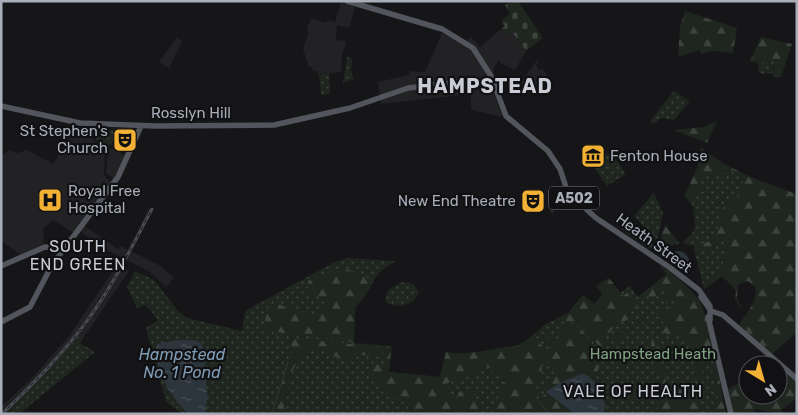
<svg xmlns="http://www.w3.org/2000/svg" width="798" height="415" font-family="Rubik,sans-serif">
	<defs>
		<pattern id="green-dots" width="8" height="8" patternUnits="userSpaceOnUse" patternTransform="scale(1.25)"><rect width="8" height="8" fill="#1e261f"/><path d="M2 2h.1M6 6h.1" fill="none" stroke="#3c433d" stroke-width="1.8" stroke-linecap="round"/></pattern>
		<pattern id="forest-firs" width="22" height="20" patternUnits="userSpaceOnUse" patternTransform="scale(1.25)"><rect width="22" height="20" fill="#1e261f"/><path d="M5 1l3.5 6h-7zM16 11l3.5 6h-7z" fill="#3c433d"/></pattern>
		<pattern id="cemetery-stones" width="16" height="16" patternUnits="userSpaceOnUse" patternTransform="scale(1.25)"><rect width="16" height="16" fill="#1e261f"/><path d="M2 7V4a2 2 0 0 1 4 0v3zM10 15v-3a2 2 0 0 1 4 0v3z" fill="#3c433d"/></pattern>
		<pattern id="water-ripples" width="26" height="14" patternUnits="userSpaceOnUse" patternTransform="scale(1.25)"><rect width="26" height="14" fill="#2c353c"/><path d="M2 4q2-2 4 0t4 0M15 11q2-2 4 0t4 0" fill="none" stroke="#485056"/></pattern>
	</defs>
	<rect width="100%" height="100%" fill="#161618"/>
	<path fill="#222225" d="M341,2L355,7L349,28L337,25L336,40L347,41L342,55L341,72L318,74L317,71H313L312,67H309L303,49L308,34L307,28L311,18L326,23L328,20L335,22Z
		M501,29L507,36L512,32L526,51L515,70L500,63V59L494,67L492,90L503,117L471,110V94L381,104L378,82L409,75V71L425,72L442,33L463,44L471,37L480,47Z
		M177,37L182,42L169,68L159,62Z
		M537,60L539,63L536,65L539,70L543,69L551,80L533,94L511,87L516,78L522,81Z
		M75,128H82L105,151L104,175L111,183L74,233L53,220L43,228L44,244L21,255L1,241V155L10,150L17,153L27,150L53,164Z
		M108,147L126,156L114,178L106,174Z
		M149,208L153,210L131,251L159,265L174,278L166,287L150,272L95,244L80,230L83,225L118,249L121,246L128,250Z
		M117,265L129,271L80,343L81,340L6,414H1V407L33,377L69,336Z"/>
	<path fill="url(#green-dots)" d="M347,57L352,58L351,71L354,79L343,83Z
		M772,61L775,63L772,74L759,73L758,63Z
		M329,73L330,94L321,95L319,75Z
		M674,91L690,101L674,120L661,118L655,123L650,121Z
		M95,129L120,130L107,150C99,142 93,141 95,129Z
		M611,152L626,174L607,186L591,163Z
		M734,170L744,182L739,189L738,195C715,210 725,222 714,240C705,246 691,249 683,242C700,229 694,225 693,207C693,199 699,184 703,177Z
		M565,191L569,196L552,213L548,207Z
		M654,193L663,213L658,238L655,239L634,216Z
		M723,240L729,253L724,260V268L704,289L694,250H707Z
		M348,258L396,261C376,271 376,278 365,296C362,301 357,302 355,308L354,343L392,346L389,372L440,377L446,352L455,354L470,353L521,345L547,323L568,313L583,295L594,304L603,294L596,286L609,278L620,293L630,286L638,297L667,274L659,265L669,271L699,300L726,414H182L166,402L146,328L158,320L146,305L137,308L127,287L135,271L154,280L178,311L187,318L242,331L245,311L335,262Z
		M402,282L413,284L419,292C415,305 399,309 387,303L385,300L388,290Z
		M79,335L83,338L80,343L95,352L19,414H6L48,372Z"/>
	<path fill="url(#forest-firs)" d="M685,11L737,28L733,53L712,51L701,54L700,50L678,57L680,27Z
		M761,37L792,44L781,77H773L775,63L772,61L758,63L750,61Z
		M717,121L707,143L673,130L704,127Z
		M701,147C729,171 762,182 797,194V332L772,354L739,325C746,314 768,289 747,281L738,285L737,299L744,311L735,300L736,290L722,276L704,290L716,274L721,272L725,264V254L729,252L723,240L707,250H694V246L714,240L720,223V214L726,203L738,195L739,189L743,182L734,170L703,177L693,206L684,196L698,166Z
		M629,219L653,245L656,249L648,248L620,228Z
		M665,225L679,243L678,244L662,247L659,242Z
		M659,265C671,272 694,290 700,302C708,317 709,336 713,352L707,350L702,355L705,364L702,367L703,375L699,378L701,386L697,391L700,402L697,414H660L661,411L656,407C671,383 652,370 651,350C651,344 652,339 652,333L659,362L666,369L665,385L679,387L689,383L696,385L694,369L698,362L688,350L690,342L684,343L686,342L678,330H675L672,336L663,332V322L654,312L659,308L674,311L677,300L673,298L672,302L666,303L665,290L662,288L658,290L653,301L646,295L638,297L667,274Z
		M342,267L372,280L363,299L355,308L353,342L263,330L268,308L277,304L317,316L330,299L308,293V281Z
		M609,278L623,296L628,292L637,305L634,310L631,311L630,318L623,322L616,321L615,326L603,339L608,351L598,345L582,325L556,319L568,313L583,295L594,304L603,294L596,286Z
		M644,319L652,323V327L650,328L643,322L614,344L616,336L635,325V321Z
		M562,324L581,328L593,345L606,355L593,379L589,376L560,383L547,390L545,388L558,375L554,373L553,365L550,363L542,366L541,377L535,387L531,388L539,393L534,403L547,393L575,414H495L500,386L508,379L493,374L490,368L483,363L479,374L447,383L450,394L456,401L459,392L466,389L473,390L481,409L480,414H408V407L413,399L408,398L402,402L399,398L386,396L365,371L377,364L385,366L384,352L380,356L360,355L354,358L353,362L345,361L344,357L341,359L336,356L330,358L331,351C325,349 316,351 309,348C302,353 294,366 291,375C290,382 291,385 286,390L287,397L284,401V408L289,413H272L293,349L288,344L290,338L391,348L389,372L440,377L446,352L462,354L517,346L534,335L547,352L550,350L547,336L548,333H552L553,341L558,340Z
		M715,357L726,414H711L718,397L711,370Z
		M775,363H776C783,369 789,375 797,382V398L781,410L783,414L755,409V414H733L728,389L748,378V395H778V365H771Z"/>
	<path fill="url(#cemetery-stones)" d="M513,1H518L543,38L526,51L512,32L507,36L501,29L505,26L501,21L510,14L505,5Z"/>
	<path fill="url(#water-ripples)" d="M678,251C688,252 690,260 691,269L687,275L666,258L669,253Z
		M178,340H195L201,343L204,351L207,395L210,398L207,400L205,414H188C172,398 152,369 157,344Z
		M581,374H585L597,384L606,406L603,414H575L546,392L560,383Z"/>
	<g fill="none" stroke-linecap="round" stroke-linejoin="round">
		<path stroke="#2c353c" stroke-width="1" d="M538,401L550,414
			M272,414L288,362"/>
		<path stroke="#53555c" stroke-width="5.5" d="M347,1L442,29L473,48L491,76L506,116L548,151L560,169L566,187L573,197L596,218L669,267L699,290L710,306V320
			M1,106L80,123L156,126L274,125L350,108L408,88L460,82L495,86
			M1,266L45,247L67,248
			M701,297L711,311L723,315L797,379
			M708,317L731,414
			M1,322L30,307L52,265L118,177L141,126"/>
		<g stroke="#4a4c52" stroke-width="3">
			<path id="rail" d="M2,414C33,384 64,353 89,318C114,284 132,246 152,209"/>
		</g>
		<use href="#rail" stroke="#111113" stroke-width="1" stroke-dasharray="4" stroke-linecap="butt"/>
	</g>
	<defs>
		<g id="theatre-square" transform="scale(1.25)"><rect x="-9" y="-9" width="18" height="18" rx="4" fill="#f2b134" stroke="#111113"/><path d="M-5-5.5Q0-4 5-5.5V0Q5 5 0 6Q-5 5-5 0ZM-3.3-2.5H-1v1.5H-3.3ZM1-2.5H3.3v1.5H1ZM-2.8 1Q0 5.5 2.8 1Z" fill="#111"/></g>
		<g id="museum-square" transform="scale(1.25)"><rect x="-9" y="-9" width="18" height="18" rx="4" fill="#f2b134" stroke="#111113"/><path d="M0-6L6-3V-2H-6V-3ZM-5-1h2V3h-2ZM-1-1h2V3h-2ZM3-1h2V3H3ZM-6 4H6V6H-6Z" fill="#111"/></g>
		<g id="hospital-square" transform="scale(1.25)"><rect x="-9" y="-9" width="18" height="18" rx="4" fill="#f2b134" stroke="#111113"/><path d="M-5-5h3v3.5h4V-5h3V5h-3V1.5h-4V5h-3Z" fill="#111"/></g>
	</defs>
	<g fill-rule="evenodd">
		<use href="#theatre-square" x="125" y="140"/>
		<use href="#museum-square" x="593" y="156"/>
		<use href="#hospital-square" x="50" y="200"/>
		<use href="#theatre-square" x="533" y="201"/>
	</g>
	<g text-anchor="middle" stroke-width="4.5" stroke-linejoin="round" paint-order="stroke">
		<rect fill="#111113" stroke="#7b7e86" stroke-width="1" x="549" y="186.5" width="50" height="23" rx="4"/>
		<g font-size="14" font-weight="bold" fill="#a8adb8">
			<text x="574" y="203">A502</text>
		</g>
		<g font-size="15" fill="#a8adb8" stroke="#111113">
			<text x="191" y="118">Rosslyn Hill</text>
			<text transform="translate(654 243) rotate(36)" y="5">Heath Street</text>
		</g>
		<g font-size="15" fill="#a8adb8" stroke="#111113" text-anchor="end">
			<text x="108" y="136">St Stephen's<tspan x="108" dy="17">Church</tspan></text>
			<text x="610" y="161" text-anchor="start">Fenton House</text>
			<text x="68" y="196" text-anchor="start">Royal Free<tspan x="68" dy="17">Hospital</tspan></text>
			<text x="516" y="206">New End Theatre</text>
		</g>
		<g font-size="15" fill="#7fa381" stroke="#111113">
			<text x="653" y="359">Hampstead Heath</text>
		</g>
		<g font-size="16" letter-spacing="1" fill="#c9ccd4" stroke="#111113">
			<text x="78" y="252">SOUTH<tspan x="78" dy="18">END GREEN</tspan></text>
			<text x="633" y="397">VALE OF HEALTH</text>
		</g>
		<g font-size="16" font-style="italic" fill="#7f9bb3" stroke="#111113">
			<text x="182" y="360">Hampstead<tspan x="182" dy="18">No. 1 Pond</tspan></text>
		</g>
		<g font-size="20" font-weight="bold" letter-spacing="1" fill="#c9ccd4" stroke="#111113">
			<text x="485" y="93">HAMPSTEAD</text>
		</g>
	</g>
	<rect width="798" height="415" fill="none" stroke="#a8adb8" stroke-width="5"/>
	<g transform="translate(763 380) rotate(143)"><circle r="24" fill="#111113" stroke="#4d4f55"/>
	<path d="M0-4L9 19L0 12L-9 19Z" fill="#f2b134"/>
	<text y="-8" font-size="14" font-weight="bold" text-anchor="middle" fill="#a8adb8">N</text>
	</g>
</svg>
